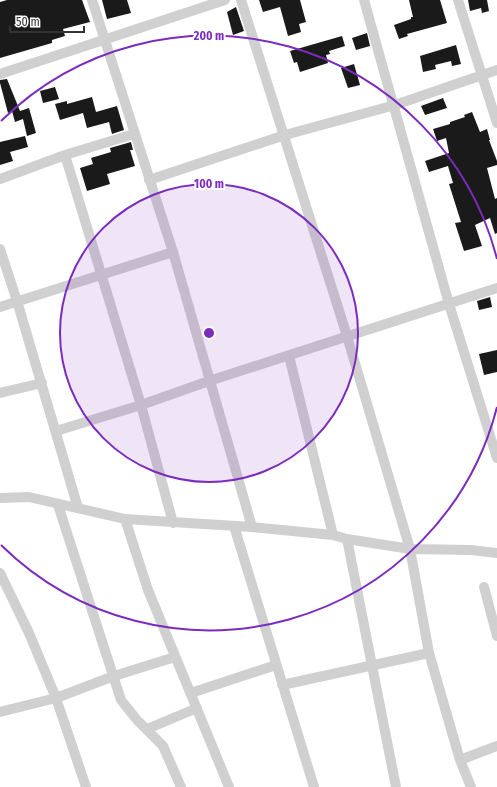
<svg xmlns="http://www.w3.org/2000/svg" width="497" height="787" font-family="'Fira Sans Condensed',sans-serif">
	<rect width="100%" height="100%" fill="#fff"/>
	<path fill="#1a1a1a" d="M7,0H82L90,22L63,29L65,36L52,40V43L0,58V2Z
		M102,0H127L131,13L107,19Z
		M259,0H300L306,22L299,24L301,32L288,36L280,7L263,12Z
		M409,0H440L447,23L407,34L408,36L399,39L394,25L411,19V17H413Z
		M468,0H487L489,11L482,13L481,8L470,11Z
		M236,7L244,31L233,35L227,12Z
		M367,33L370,46L356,50L352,38Z
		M342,36L345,46L329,51L330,54L326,55L328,63L300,72L297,62L294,63L290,51Z
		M456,45L461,64L452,66L451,61L435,65L436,69L423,72L420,56Z
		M354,64L360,85L348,88L341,68Z
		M7,79L20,111L29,108L36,133L27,136L23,119L15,122L12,111L8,113L0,83V80Z
		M55,87L59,99L43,103L40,91Z
		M92,97L96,112L117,106L124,130L112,134L109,122L87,128L83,113L60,120L55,104L67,101V104Z
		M443,98L447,108L425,115L421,106Z
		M472,112L480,132L487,129L490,140H489L497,161V165L487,168L495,199L497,198V233L495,234L490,218L475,225L482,246L464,251L455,223L461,222L449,184L453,183L448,166L429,172L425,161L449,153L446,138L437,141L433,129L450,124V122L465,117L464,115Z
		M25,136L28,147L10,152L13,161L0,165V142Z
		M131,142L133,150H130L135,166L107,174L110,184L87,191L80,168L93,164L91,158L111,152L110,148Z
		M490,297L492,307L479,310L477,301Z
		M497,350V372L484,375L479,354Z"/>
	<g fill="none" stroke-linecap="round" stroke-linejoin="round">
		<path stroke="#d0d0d0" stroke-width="10" d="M92,0L173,252L252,527
			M241,0L347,336L410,549L429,653L460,760L471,787
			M364,0L449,304L497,458
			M458,0L497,123
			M0,74L225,0
			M65,155L141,405L173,523
			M0,179L65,155L134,134
			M149,180L285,135L395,105L497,70
			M0,249L17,301L78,508
			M0,307L173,252
			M289,356L333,535
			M0,393L42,383
			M56,431L141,405L209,381L497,288
			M0,498L29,497L125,519L252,527L333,535L347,539L410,549L471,550L497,553
			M58,505L121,700L137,720L163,746L181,787
			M125,519L148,590L229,787
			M234,526L314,787
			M347,539L396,787
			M0,573L29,633L56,698L86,787
			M484,587L497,636
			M282,685L429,653
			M191,693L276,665
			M0,712L56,698L114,676L175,657
			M147,729L197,708
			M460,760L497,746"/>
	</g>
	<circle cx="209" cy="333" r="149" fill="#7b2cbf" fill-opacity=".12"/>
	<g fill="none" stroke="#7b2cbf" stroke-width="2">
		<circle cx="209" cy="333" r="149"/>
		<path d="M497 407A297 297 0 0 1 1 545M1 121A297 297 0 0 1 497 259"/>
	</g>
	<circle cx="209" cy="333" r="6" fill="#7b2cbf" stroke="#fff" stroke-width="2"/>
	<g font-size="12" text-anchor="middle" font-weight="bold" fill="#7b2cbf" stroke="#fff" stroke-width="4" stroke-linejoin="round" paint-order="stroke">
		<text x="209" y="40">200 m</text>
		<text x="209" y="188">100 m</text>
	</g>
	<path d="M10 26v6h74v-6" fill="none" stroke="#333333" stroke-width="2"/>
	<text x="16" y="26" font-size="12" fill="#333333" stroke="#ffffff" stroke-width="3" paint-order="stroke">50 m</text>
</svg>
